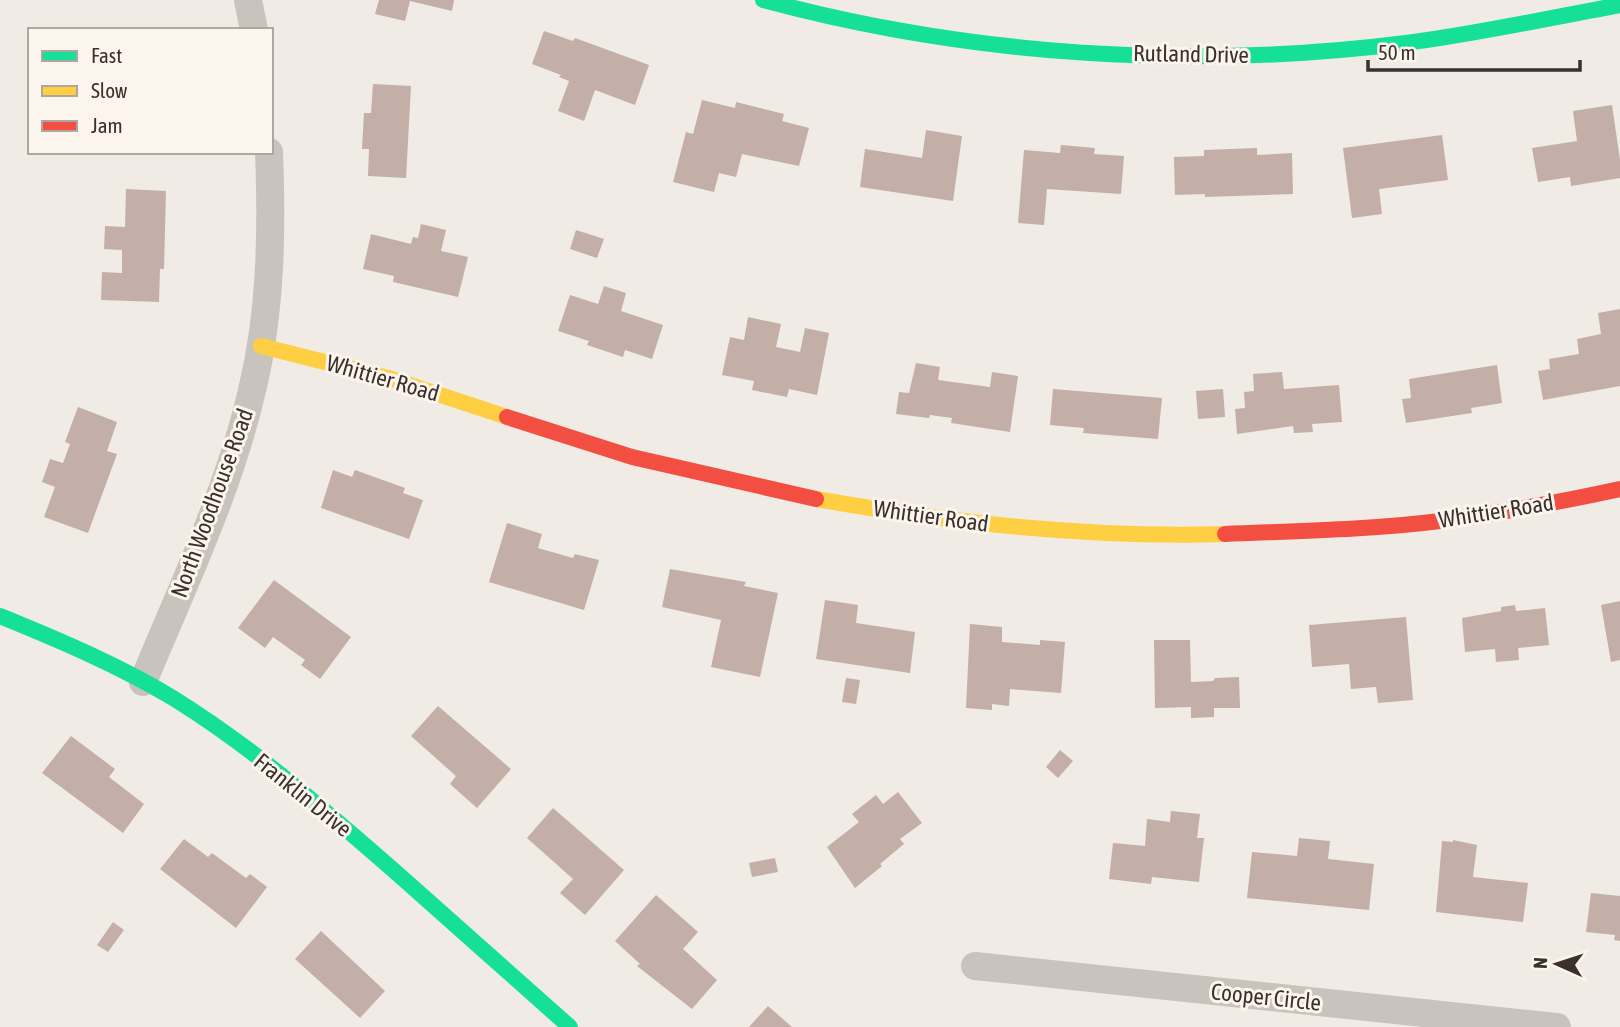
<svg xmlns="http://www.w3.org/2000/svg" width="1620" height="1027" font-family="'Asap Condensed',sans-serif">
	<rect width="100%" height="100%" fill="#f0ebe5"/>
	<path fill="#c3afa7" d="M379,0H454L452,11L410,1L405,21L375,14Z
		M544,31L573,41L575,38L649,65L635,105L595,90L584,121L558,111L569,81L559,77L561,75L532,64Z
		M373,84L411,86L406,178L368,176L369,149H362L364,113H371Z
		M702,100L735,108L736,102L784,114L782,121L809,128L799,166L742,154L736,177L719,173L714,192L673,182L686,132L693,134Z
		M1612,105L1620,160V178L1571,186L1570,177L1538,182L1532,148L1577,141L1573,111Z
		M926,130L962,136L953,201L860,187L865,149L922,158Z
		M1442,135L1448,180L1379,189L1382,214L1352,218L1343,148Z
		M1061,145L1095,148L1094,154L1124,156L1121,194L1047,189L1044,225L1018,223L1024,150L1060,153Z
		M1257,148V155L1292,153L1293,194L1205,197V194L1175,195L1174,157L1204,156V150Z
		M126,189L166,191L164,269H160L159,302L101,300L102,272L122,273V250L104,249L105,226L125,227Z
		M421,224L446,230L441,251L468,257L458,297L393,282L394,276L363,269L371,234L411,244L413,237L418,238Z
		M576,230L604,239L597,258L570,249Z
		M604,286L626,293L621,311L663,325L652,359L625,350L623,357L587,345L589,341L558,331L570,295L598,304Z
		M1620,309V386L1543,400L1538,371L1550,369L1549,359L1579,354L1577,339L1601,334L1598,313Z
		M748,317L781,324L776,347L800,352L805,328L829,333L817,395L789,389L787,397L752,390L754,381L722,375L730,337L744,340Z
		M916,363L940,367L938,380L990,387L992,372L1018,376L1010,432L951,423L952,418L930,415L929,418L896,414L899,392L909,393Z
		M1497,365L1502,403L1471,408L1472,413L1406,423L1402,399L1411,398L1409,379Z
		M1282,372L1284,389L1339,385L1342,422L1312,424L1313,432L1294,433L1293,426L1237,434L1235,409L1245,408L1244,392L1254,391L1253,374Z
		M1053,389L1162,398L1158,439L1083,433L1084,428L1050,425Z
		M1223,389L1225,417L1198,419L1196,391Z
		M78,407L117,422L107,451L117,454L88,533L44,517L55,487L42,482L50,459L63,463L70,444L65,442Z
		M333,470L352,477L355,470L405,488L403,493L423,500L409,539L321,508Z
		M507,523L542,534L538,548L573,558L575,554L599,560L584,610L489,582Z
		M670,569L746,582L744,586L778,593L760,677L711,667L721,620L662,607Z
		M274,580L351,637L320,679L301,665L305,660L273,637L265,648L238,628Z
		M825,600L858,605L856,623L915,632L910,673L816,659Z
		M1620,601V660L1611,662L1601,605Z
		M1515,605L1516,611L1545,608L1549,645L1518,648L1519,660L1496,662L1495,649L1465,652L1462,618L1501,611V607Z
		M1406,617L1413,700L1378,703L1376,687L1351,689L1349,664L1312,667L1309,625Z
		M970,624L1002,627V642L1040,645V640L1065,642L1061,693L1010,689L1009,706L992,704V710L966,708Z
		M1154,640H1190L1191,682L1213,681L1215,678L1239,677L1240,708H1214V717L1191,718V707L1155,708Z
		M846,678L860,680L856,704L842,702Z
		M438,706L511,769L477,808L450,784L456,776L411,736Z
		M71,736L115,769L109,777L144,804L123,833L42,773Z
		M1060,750L1073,761L1058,778L1046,767Z
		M898,792L922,823L900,839L904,844L880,864L882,866L855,888L827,847L859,822L852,814L876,795L883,804Z
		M553,808L624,870L585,915L560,893L573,879L527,838Z
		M1171,811L1200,814L1197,838H1204L1199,882L1152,877L1151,884L1109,879L1113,843L1145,846L1147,819L1170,822Z
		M1299,838L1330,841L1328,859L1374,864L1369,910L1247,898L1252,852L1297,856Z
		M184,839L208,857L212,853L246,878L250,874L267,887L236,928L160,869Z
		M1453,840L1477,845L1473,877L1528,883L1523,922L1436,912L1442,841L1453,842Z
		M775,858L778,872L752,877L749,863Z
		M1591,893L1620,896V941L1614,940L1615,935L1586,932Z
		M656,895L698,932L683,949L717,980L692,1009L637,966L640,964L615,941Z
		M113,922L124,930L108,952L97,945Z
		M321,931L385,991L360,1018L295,959Z
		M768,1006L792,1027H749Z"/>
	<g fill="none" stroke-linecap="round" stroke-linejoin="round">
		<path stroke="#c9c3be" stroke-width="28" d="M248,0L254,30
			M143,682C183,585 230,489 253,386C271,310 272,230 269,152
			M975,966L1557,1027"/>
		<path stroke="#16e098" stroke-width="16" d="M763,0C971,56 1192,70 1406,43C1477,34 1549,18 1620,5
			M0,616C59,640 118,665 173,698C255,749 327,812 399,875C456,926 513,976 570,1027"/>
		<path stroke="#ffcf43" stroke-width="16" d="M261,346L392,379L507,417
			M816,499C952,523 1087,538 1225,534"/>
		<path stroke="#f24e42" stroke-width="16" d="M507,417L632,457L816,499
			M1225,534C1297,531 1369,530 1440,521C1500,513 1560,502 1620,489"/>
	</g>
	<g text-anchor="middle" stroke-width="6" stroke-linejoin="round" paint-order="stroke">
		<g font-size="23" fill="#3b302b" stroke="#fbf5ee">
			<text transform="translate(1191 54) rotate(1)" y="8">Rutland Drive</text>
			<text transform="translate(383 378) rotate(16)" y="8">Whittier Road</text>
			<text transform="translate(212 503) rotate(-70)" y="8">North Woodhouse Road</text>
			<text transform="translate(1496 511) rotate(-9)" y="8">Whittier Road</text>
			<text transform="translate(931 516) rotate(8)" y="8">Whittier Road</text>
			<text transform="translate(303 795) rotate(39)" y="8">Franklin Drive</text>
			<text transform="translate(1266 997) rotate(6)" y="8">Cooper Circle</text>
		</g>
	</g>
	<rect x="28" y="28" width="245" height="126" fill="#fbf5ee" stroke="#aea6a0" stroke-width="2"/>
	<rect x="42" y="51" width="35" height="10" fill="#16e098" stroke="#aea6a0" stroke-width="2"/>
	<text x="91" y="63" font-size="21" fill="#3b302b">Fast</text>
	<rect x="42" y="86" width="35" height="10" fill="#ffcf43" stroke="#aea6a0" stroke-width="2"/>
	<text x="91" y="98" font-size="21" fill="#3b302b">Slow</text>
	<rect x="42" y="121" width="35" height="10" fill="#f24e42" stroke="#aea6a0" stroke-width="2"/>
	<text x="91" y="133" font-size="21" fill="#3b302b">Jam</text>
	<g transform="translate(1557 964) rotate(273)" stroke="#fbf5ee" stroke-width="5" paint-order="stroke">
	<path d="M0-5L12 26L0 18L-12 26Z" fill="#3b302b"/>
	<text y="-10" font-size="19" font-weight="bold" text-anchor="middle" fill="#3b302b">N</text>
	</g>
	<path d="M1368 60v10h212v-10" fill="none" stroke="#3b302b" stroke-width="3.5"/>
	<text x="1378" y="60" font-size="21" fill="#3b302b" stroke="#fbf5ee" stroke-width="5" paint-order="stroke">50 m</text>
</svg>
